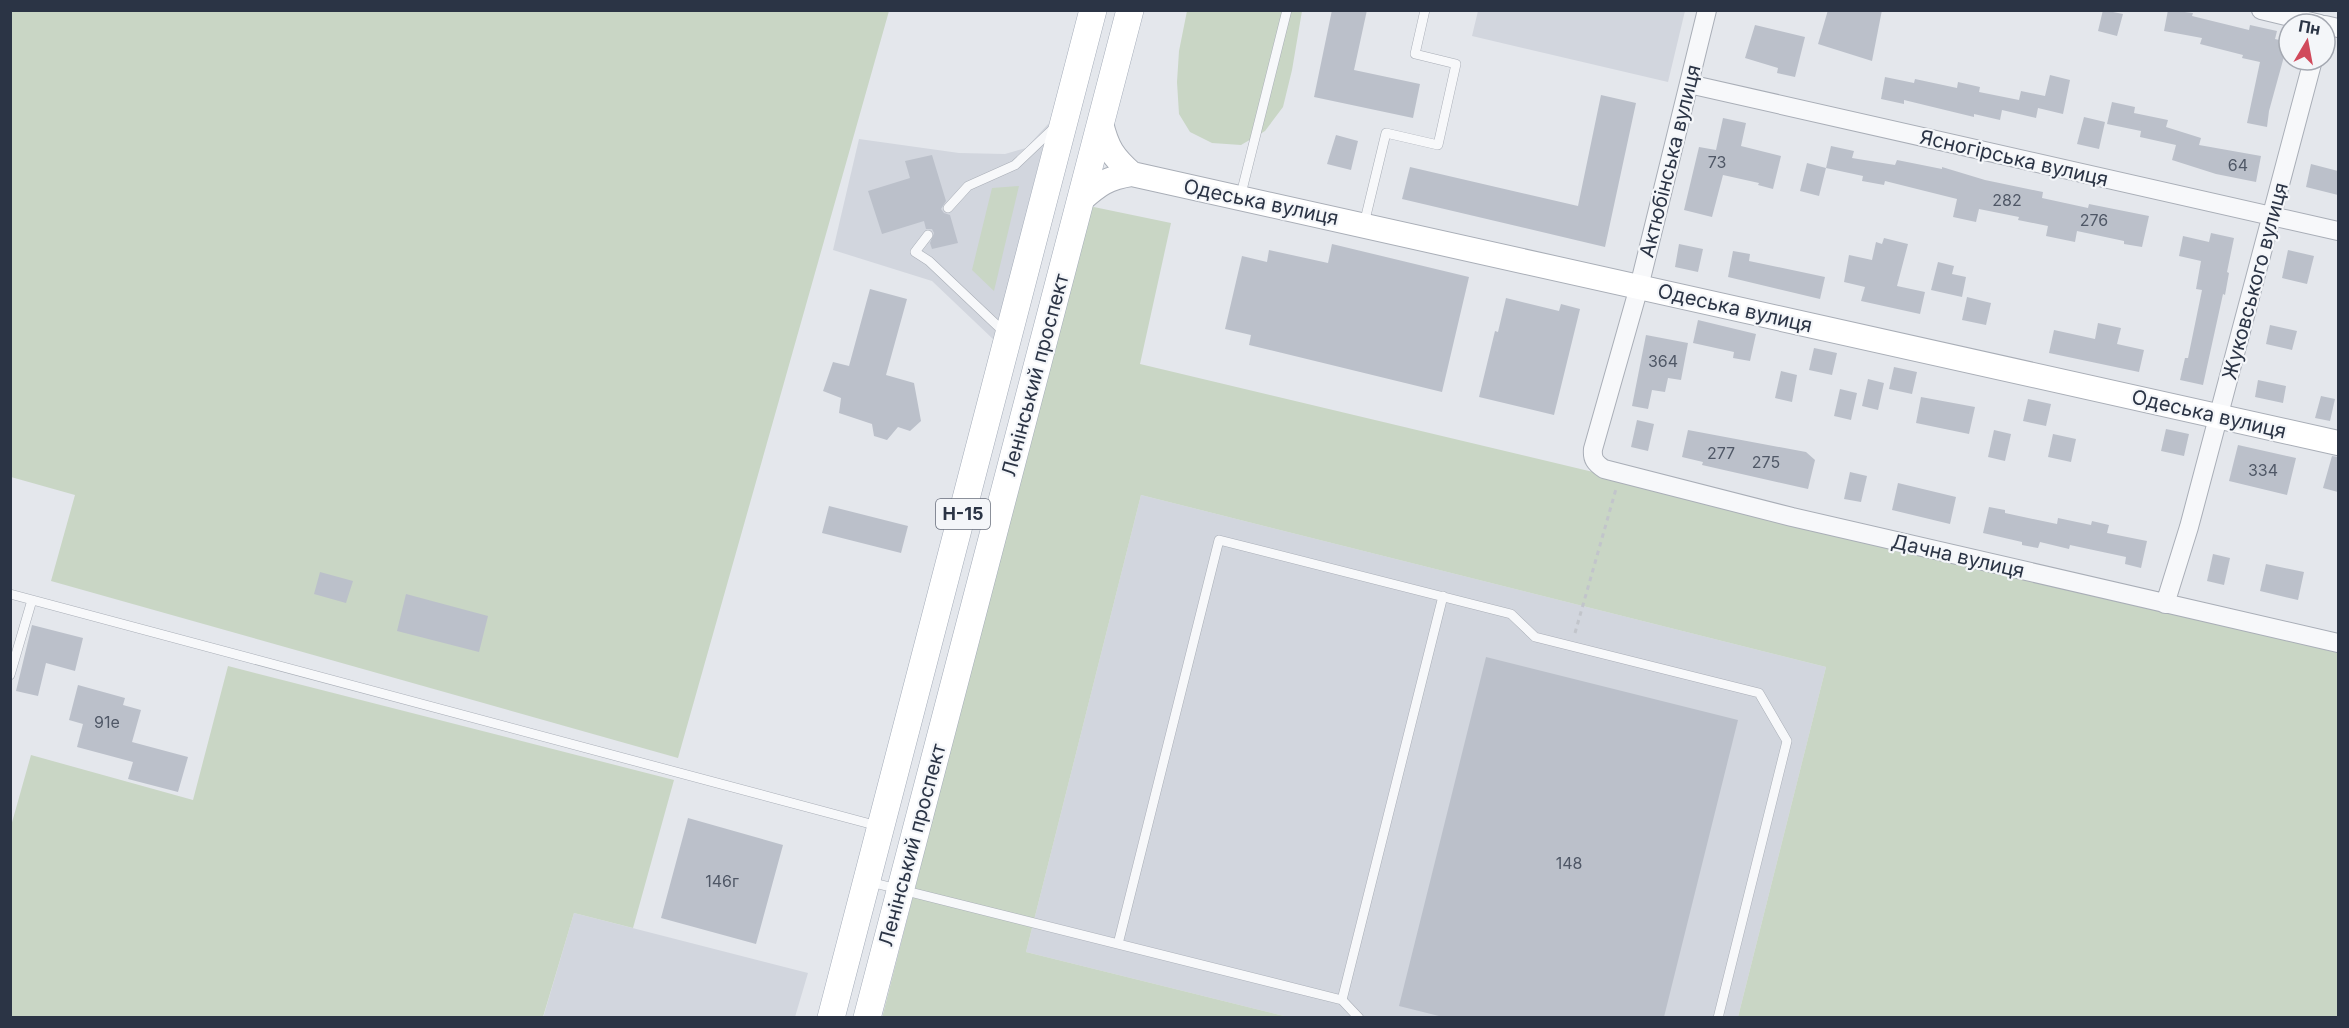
<svg xmlns="http://www.w3.org/2000/svg" width="2349" height="1028" font-family="Inter,sans-serif">
	<rect width="100%" height="100%" fill="#e4e7ec"/>
	<path fill="#d2d6de" d="M1478,11V10L1685,11L1668,82L1472,36Z
		M1049,123L994,340L932,281L833,250L859,139L959,153L1005,154L1026,148Z
		M1141,495L1826,667L1738,1017H1288L1026,952Z
		M574,913L808,973L795,1017L543,1018Z"/>
	<path fill="#c9d6c5" d="M10,11H889L678,758L51,581L75,495L11,477Z
		M1187,11H1302L1292,70L1283,107L1265,131L1241,145L1212,143L1190,132L1179,114L1177,82L1179,51Z
		M1019,186L994,291L972,270L992,188Z
		M1089,206L1171,223L1140,364L2092,591L2338,653V1017H1738L1826,667L1141,495L1026,952L1288,1017L882,1018Z
		M228,666L674,780L633,928L574,913L543,1017H11V826L31,755L193,800Z"/>
	<path fill="#bbc0ca" d="M1332,10H1367L1354,70L1420,84L1413,118L1314,97Z
		M1828,10H1882L1872,61L1818,44Z
		M2103,10L2123,14L2117,36L2098,31Z
		M2168,10L2193,13L2192,16L2249,30L2250,25L2277,31L2275,39L2288,42L2269,111L2267,127L2247,123L2260,62L2242,58L2243,55L2200,44L2202,38L2164,31Z
		M1755,25L1805,37L1795,77L1777,73L1778,68L1745,58Z
		M2050,75L2070,80L2063,114L2038,108L2036,118L2002,110L2000,120L1974,114V117L1904,100V104L1881,99L1885,77L1914,83L1915,79L1957,88L1958,82L1980,87L1979,92L2019,100L2021,91L2045,96Z
		M1601,95L1636,103L1605,247L1402,199L1410,167L1578,206Z
		M2112,102L2135,107L2134,113L2168,120L2166,127L2201,138L2199,145L2261,156L2256,182L2216,174L2172,160L2176,145L2140,137L2141,131L2107,124Z
		M2084,117L2105,122L2099,149L2077,144Z
		M1723,118L1746,123L1741,146L1781,156L1773,189L1758,185L1759,183L1723,175L1712,217L1684,210L1699,147L1716,150Z
		M1336,135L1358,141L1351,170L1327,164Z
		M1831,146L1854,151L1852,158L1895,165L1897,160L1942,169V167L1985,180L2043,192L2042,198L2088,208L2089,204L2149,216L2142,247L2124,244V241L2077,231L2075,242L2046,236L2048,226L2018,220L2019,217L1979,209L1976,222L1953,217L1957,199L1885,181L1884,185L1862,181L1863,176L1826,168Z
		M932,155L946,201L941,209L944,213L950,215L958,243L932,249L930,243L934,233L932,229H926L924,221L882,234L868,191L910,178L905,161Z
		M1807,163L1826,168L1819,196L1800,191Z
		M2311,164L2338,171V195L2306,187Z
		M2211,233L2234,238L2227,272L2229,273L2225,295L2223,294L2203,385L2180,380L2185,358H2188L2202,290L2196,289L2201,261L2179,256L2183,236L2209,242Z
		M1884,238L1908,244L1897,286L1925,292L1920,314L1861,301L1865,287L1844,282L1849,255L1872,260L1876,242L1882,244Z
		M1332,244L1469,277L1442,392L1249,345L1251,335L1225,329L1242,256L1267,262L1269,250L1328,263Z
		M1679,244L1703,249L1698,272L1675,267Z
		M2288,250L2314,256L2307,284L2282,278Z
		M1733,251L1750,254L1749,261L1825,277L1820,299L1728,277Z
		M1938,262L1954,266L1952,274L1966,277L1962,297L1931,290Z
		M870,289L907,299L886,375L914,383L921,421L910,431L898,427L887,440L874,436L872,424L839,413L841,398L823,391L833,362L849,366Z
		M1967,297L1991,303L1986,325L1962,320Z
		M1506,298L1559,311L1561,304L1580,309L1554,415L1479,397L1495,331L1498,332Z
		M1698,320L1756,334L1750,361L1733,358L1734,352L1693,343Z
		M2098,323L2121,328L2117,344L2144,350L2139,372L2049,353L2054,330L2095,339Z
		M2270,325L2297,331L2292,350L2266,344Z
		M1646,335L1688,343L1681,380L1668,378L1665,392L1652,390L1648,409L1632,406Z
		M1814,348L1837,353L1832,375L1809,370Z
		M1894,367L1917,372L1912,394L1889,389Z
		M1781,371L1797,375L1792,402L1775,398Z
		M1868,379L1884,383L1878,410L1862,406Z
		M2258,380L2286,386L2283,403L2255,397Z
		M1840,389L1857,393L1851,420L1834,416Z
		M2321,396L2335,399L2330,421L2315,418Z
		M1921,397L1975,407L1969,434L1916,423Z
		M2028,399L2051,404L2046,426L2023,421Z
		M1637,420L1654,424L1648,451L1631,447Z
		M2166,429L2189,434L2184,456L2161,451Z
		M1688,430L1806,452L1815,460L1808,489L1702,465L1703,462L1682,457Z
		M1994,430L2011,434L2005,461L1988,457Z
		M2053,434L2076,439L2071,462L2048,457Z
		M2238,445L2296,458L2287,495L2229,481Z
		M2332,456L2338,457V492L2323,488Z
		M1850,472L1867,476L1861,502L1844,499Z
		M1898,483L1956,497L1950,524L1892,510Z
		M829,506L908,526L901,553L822,533Z
		M1989,507L2005,510V513L2057,524L2058,518L2091,525L2092,521L2109,525L2107,533L2147,541L2141,568L2125,564L2126,557L2070,545L2069,549L2040,542L2038,548L2022,545V542L1983,533Z
		M2213,554L2230,558L2224,585L2207,581Z
		M2266,564L2304,572L2298,600L2260,591Z
		M320,572L353,581L346,603L314,594Z
		M406,594L488,616L479,652L397,631Z
		M32,625L83,638L75,671L46,663L38,696L16,691Z
		M1486,657L1738,720L1664,1017H1443L1399,1006Z
		M78,685L125,698L123,705L141,710L132,742L188,757L178,792L128,779L133,762L77,747L83,724L69,720Z
		M688,818L783,845L756,944L661,918Z"/>
	<g fill="none" stroke-linecap="round" stroke-linejoin="round">
		<g stroke="#a9aeb7" stroke-width="10">
			<path id="lane" d="M1240,198L1287,10
				M948,208L968,186L1015,165L1054,128
				M1364,224L1386,133L1438,145L1456,64L1415,54L1425,10
				M928,235L915,252L929,261L1004,332
				M10,594L878,826
				M10,675L32,600
				M870,882L1342,1000L1359,1018
				M1118,944L1219,540L1511,614L1535,637L1759,693L1787,741L1718,1018
				M1342,1000L1443,596"/>
		</g>
		<g stroke="#a9aeb7" stroke-width="20">
			<path id="street" d="M1707,10L1639,287L1593,449C1592,459 1595,463 1604,469L1792,517L2338,643
				M2261,10L2320,24
				M2325,25L2338,28
				M1689,84L2338,231
				M2165,604L2189,527L2313,60"/>
		</g>
		<g stroke="#a9aeb7" stroke-width="26">
			<path id="secondary" d="M1101,123C1107,148 1113,157 1132,174
				M1081,200C1099,184 1107,178 1132,174L2338,443"/>
		</g>
		<g stroke="#a3abb8" stroke-width="28">
			<path id="primary" d="M831,1018L1093,10
				M867,1018L1130,10"/>
		</g>
		<path stroke="#c2c5cb" stroke-width="3" stroke-dasharray="4.5 4.5" stroke-linecap="butt" d="M1575,633L1616,489"/>
		<use href="#lane" stroke="#f7f8fa" stroke-width="9"/>
		<use href="#street" stroke="#f7f8fa" stroke-width="18"/>
		<use href="#secondary" stroke="#fff" stroke-width="24"/>
		<use href="#primary" stroke="#fff" stroke-width="27"/>
	</g>
	<g text-anchor="middle" stroke-width="4.5" stroke-linejoin="round" paint-order="stroke">
		<g font-size="16" fill="#4f5766">
			<text x="1717" y="168">73</text>
			<text x="2238" y="171">64</text>
			<text x="2007" y="206">282</text>
			<text x="2094" y="226">276</text>
			<text x="1663" y="367">364</text>
			<text x="1721" y="459">277</text>
			<text x="1766" y="468">275</text>
			<text x="2263" y="476">334</text>
			<text x="107" y="728">91е</text>
			<text x="1569" y="869">148</text>
			<text x="722" y="887">146г</text>
		</g>
		<rect fill="#f4f6f9" stroke="#676e7b" stroke-width="1.5" x="936" y="499" width="54" height="30" rx="4.5"/>
		<g font-size="18" font-weight="bold" fill="#2b3445">
			<text x="963" y="520">Н-15</text>
		</g>
		<g font-size="20" fill="#2b3445" stroke="#f4f6f9">
			<text transform="translate(2014 158) rotate(13)" y="7">Ясногірська вулиця</text>
			<text transform="translate(1670 161) rotate(-76)" y="7">Актюбінська вулиця</text>
			<text transform="translate(1261 202) rotate(12)" y="7">Одеська вулиця</text>
			<text transform="translate(2255 281) rotate(-75)" y="7">Жуковського вулиця</text>
			<text transform="translate(1735 308) rotate(13)" y="7">Одеська вулиця</text>
			<text transform="translate(1035 375) rotate(-75)" y="7">Ленінський проспект</text>
			<text transform="translate(2209 414) rotate(13)" y="7">Одеська вулиця</text>
			<text transform="translate(1958 556) rotate(13)" y="7">Дачна вулиця</text>
			<text transform="translate(912 845) rotate(-75)" y="7">Ленінський проспект</text>
		</g>
	</g>
	<rect width="2349" height="1028" fill="none" stroke="#2b3445" stroke-width="24"/>
	<g transform="translate(2307 42) rotate(10)"><circle r="28" fill="#f4f6f9" stroke="#a4a8b1" stroke-width="1.5"/>
	<path d="M0-4.5L10 22L0 15L-10 22Z" fill="#d1495b"/>
	<text y="-9" font-size="16" font-weight="bold" text-anchor="middle" fill="#2b3445">Пн</text>
	</g>
</svg>
